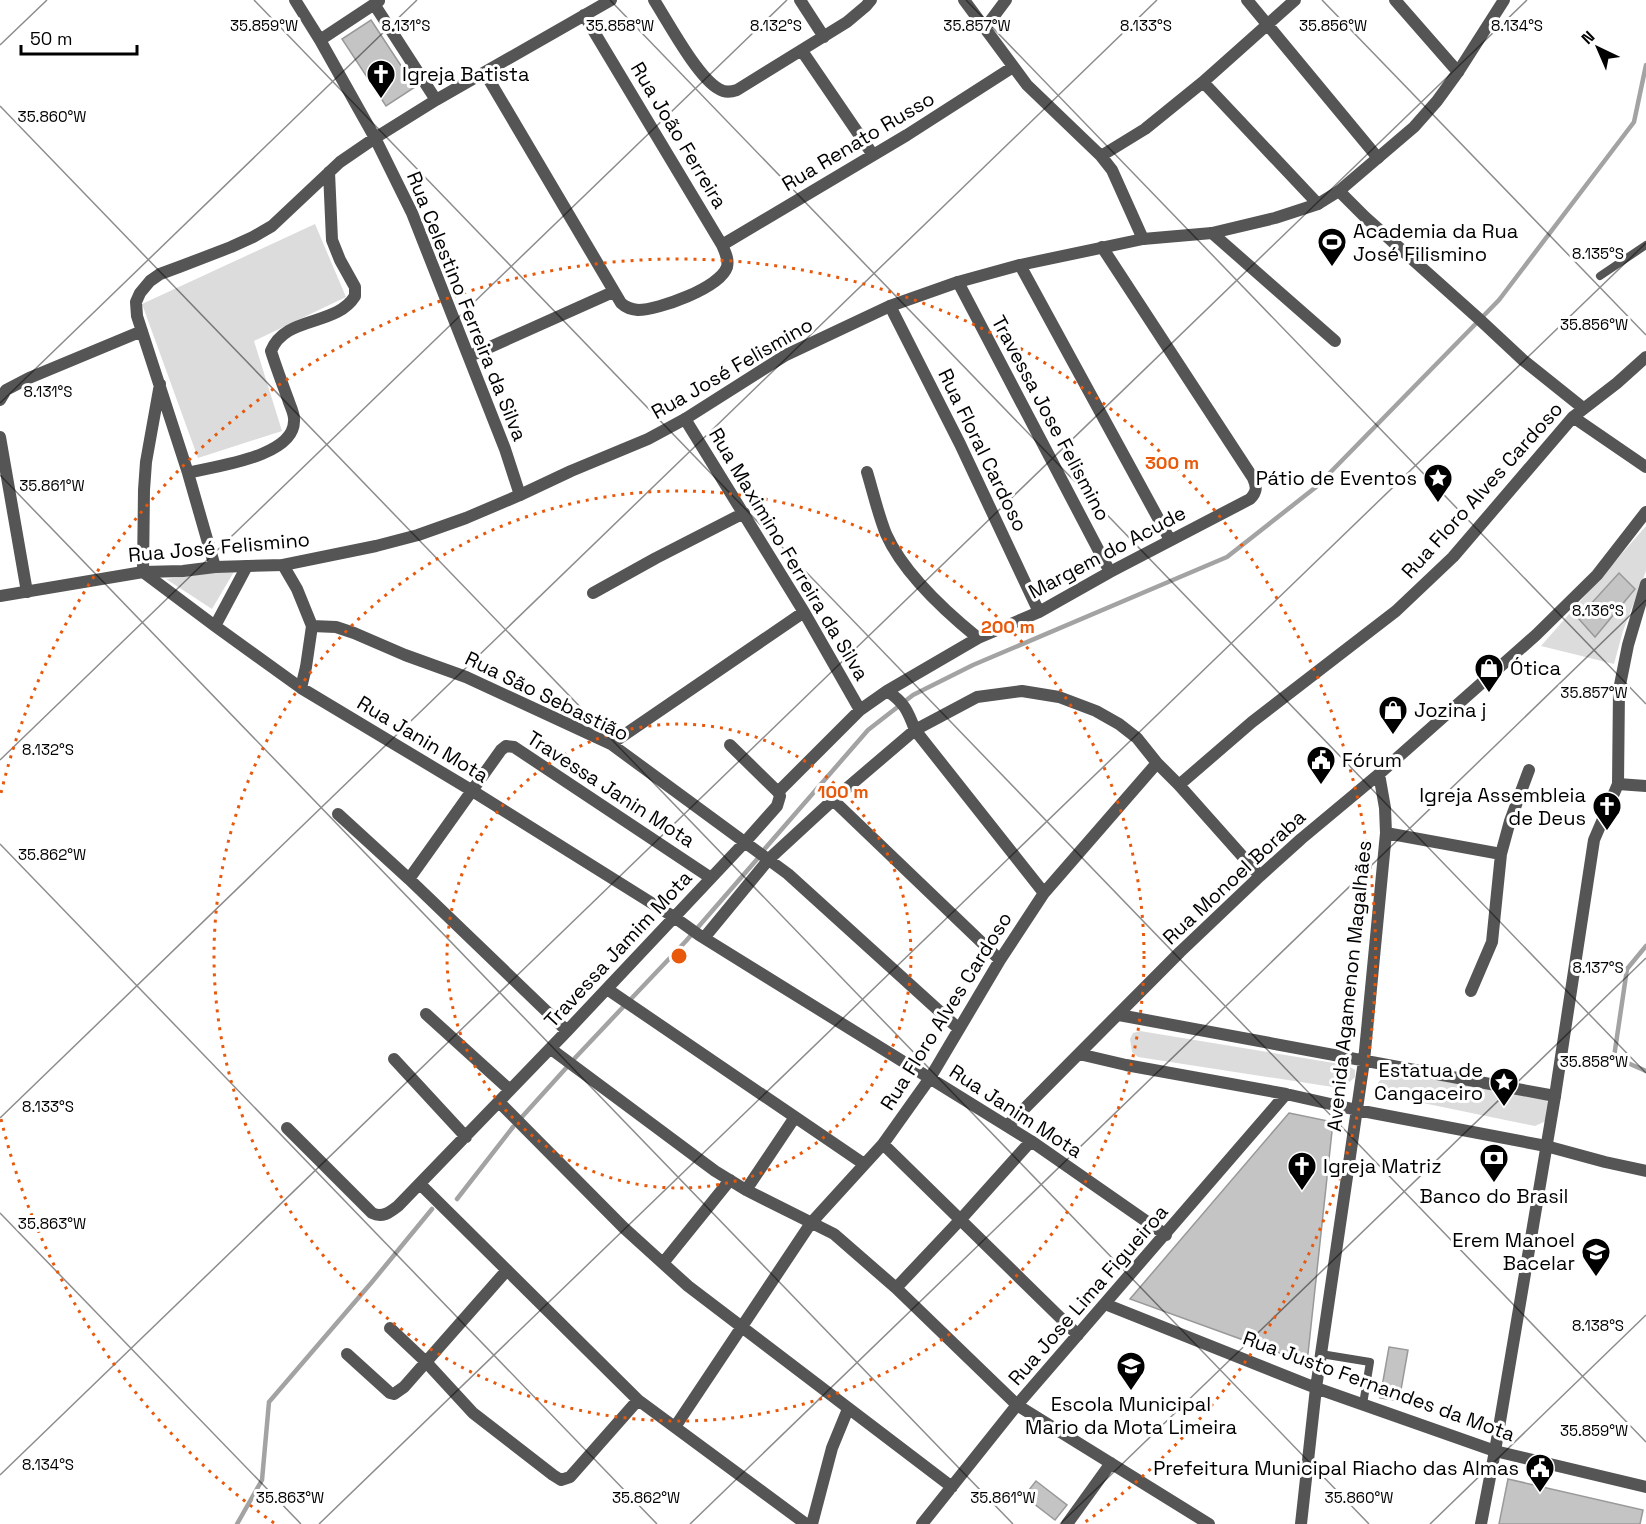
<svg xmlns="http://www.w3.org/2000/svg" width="1646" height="1524" font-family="'Space Grotesk',sans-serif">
	<rect width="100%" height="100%" fill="#fff"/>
	<path fill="#dcdcdc" d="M315,224L346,297L254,341L282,431L198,458L142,304Z
		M1646,526V571L1623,631L1614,664L1541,646Z
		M235,570L212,609L166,579Z
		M1140,1031L1346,1065L1355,1070V1077L1346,1085L1339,1088L1138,1057L1132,1052L1130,1039L1133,1033Z
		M1385,1074H1395L1542,1096L1552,1106L1546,1121L1535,1126L1384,1095L1380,1089L1378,1083Z"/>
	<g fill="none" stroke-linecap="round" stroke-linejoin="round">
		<path stroke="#a3a3a3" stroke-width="4.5" d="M762,852L868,730L913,695L973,665L1227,557L1316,487L1499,300L1634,122L1646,65
			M1646,946L1627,969L1614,1057L1646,1071
			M629,1001L686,941L759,857
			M575,1058L625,1005
			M521,1118L567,1067
			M457,1199L513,1127
			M237,1524L262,1480L269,1402L372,1282L432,1209"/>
	</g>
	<path fill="#c4c4c4" stroke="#999" stroke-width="1.5" d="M371,20L415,87L386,106L342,39Z
		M1619,573L1635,589L1595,637L1578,618Z
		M1289,1113L1333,1122L1307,1363L1130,1299Z
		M1389,1347L1408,1350L1399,1401L1380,1398Z
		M1508,1479L1643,1510L1640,1524H1499Z
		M1036,1481L1067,1505L1055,1520L1024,1496Z"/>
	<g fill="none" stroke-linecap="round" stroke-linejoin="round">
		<path stroke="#555" stroke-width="8" d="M1600,276L1646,245
			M1321,1354L1370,1362L1363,1404"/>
		<path stroke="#555" stroke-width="12" d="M295,0L320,40L375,138L412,213L505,449L520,495
			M654,0C668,22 698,78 719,89C725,93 731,92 737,90L847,22L866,6L871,0
			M800,0L824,37
			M964,0L1027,85L1101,156L1112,170L1143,239
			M1247,0L1378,158
			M1395,0L1458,72
			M374,4L436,100
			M985,28L1006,0
			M320,40L379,1
			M802,51L873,155
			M485,73L621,303C626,308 631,309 638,310C658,310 720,288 727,267C729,259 725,252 722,245L584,15
			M1203,82L1295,0
			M1101,156L1145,129L1203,82L1318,204
			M1339,191L1365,217L1478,318L1523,360L1583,408
			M1212,233L1335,341
			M722,245L907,135L1013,67
			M1020,265L1170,540
			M958,282L1110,572
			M890,306L960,444L1039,612
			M470,356L613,292
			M160,384L146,462L144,490L143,572L215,626L301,688L471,790L674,917L699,935L1031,1141L1166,1235
			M0,400L6,390L29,378L142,331
			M1573,417L1646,467
			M685,419L804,612L860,710
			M0,437L27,592
			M867,472C873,492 878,514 886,534C903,572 946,612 978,638
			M188,473C215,466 294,457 294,421C295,414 290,406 288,399C282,383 276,367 271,351C285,315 336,327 355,296V287L340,260L332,240L329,172
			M283,565L297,589L312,626L306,667L301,688
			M215,567L188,473L137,316L136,302L140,293L150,281L160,274L179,267L231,247L253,237L272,226L340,162L375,138L436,100L611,0
			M593,593L656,558L744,513
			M215,626L247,566
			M312,626L336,627L354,633L405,655L466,677L611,744L788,874L959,1029
			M887,691L978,638L1039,612L1110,572L1250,499C1257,492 1257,487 1253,478L1102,247
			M611,744L804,612
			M1618,784L1646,786
			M1179,785L1252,722L1396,611L1453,557L1573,417L1617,383L1646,357
			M778,792L860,710L887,691C904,702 908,711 915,730L1044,893
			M833,800L1000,960
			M338,814L409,879L567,1031
			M1386,833L1501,854L1510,821L1529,770
			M409,879L501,750L506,746L514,747L711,878
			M704,938L769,859L833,800L915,730L977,697L1022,691L1059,697L1096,711L1119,724L1137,738L1157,763
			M607,989L864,1164
			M1471,991L1492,942L1501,854
			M426,1014L510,1090
			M1119,1015L1555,1096
			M551,1049L715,1171L746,1190L834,1234L896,1288L1017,1405L1209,1524
			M1079,1054L1126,1065L1286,1094L1357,1110L1546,1146L1605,1162L1646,1171
			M394,1059L466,1137
			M499,1102L624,1228L688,1286L952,1487
			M1007,1126L1180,952L1260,876L1301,839L1379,774L1536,635L1597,575L1646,512
			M287,1128L372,1213C382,1218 389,1213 398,1206L567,1031L745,842L777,806L780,796L778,792L730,745
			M883,1144L1078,1335
			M420,1184L638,1400L806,1524
			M746,1190L795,1117
			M663,1263L730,1180
			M896,1288L961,1219L1031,1141
			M1105,1304L1316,1388L1495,1451L1646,1487
			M390,1328L426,1362L473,1413L553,1475L561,1480L570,1477L638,1400
			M347,1354L390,1393L394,1394L404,1387L426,1362L507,1270
			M675,1427L811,1223L883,1144L930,1078L1000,960L1044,893L1157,763L1179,785L1260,876
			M812,1524L832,1448L848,1409
			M922,1524L1017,1405L1286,1094
			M1067,1524L1111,1463
			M1301,1524L1316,1388L1364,1061L1386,833L1385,808L1379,774"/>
		<path stroke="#555" stroke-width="12" d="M0,596L143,572L183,571L215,567L283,565L376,546L418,535L466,518L520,495L571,471L648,439L685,419L786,355L890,306L958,282L1020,265L1143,239L1212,233L1275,218L1318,204L1339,191L1414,127L1437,101L1458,72L1504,0
			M1481,1524L1495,1451L1555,1096L1594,840L1618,784L1619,690L1628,645L1646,584"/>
	</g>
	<path fill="none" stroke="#000" stroke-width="1.5" stroke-opacity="0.45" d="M254,0L1646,1442M610,0L1646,1073M966,0L1646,704M1322,0L1646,335M0,45L47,0M0,106L1369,1524M0,403L417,0M0,475L1013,1524M0,760L787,0M0,844L657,1524M0,1118L1157,0M0,1213L301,1524M0,1475L1527,0M319,1524L1646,243M690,1524L1646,600M1060,1524L1646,958M1430,1524L1646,1315"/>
	<g fill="none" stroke="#e8590c" stroke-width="3" stroke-dasharray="3 6">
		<circle cx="679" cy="956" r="232"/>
		<circle cx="679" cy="956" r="465"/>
		<path d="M274 1523A697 697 0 0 1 1 1119M1 793A697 697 0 1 1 1084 1523"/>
	</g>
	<defs>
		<g id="church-pin" transform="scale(1.5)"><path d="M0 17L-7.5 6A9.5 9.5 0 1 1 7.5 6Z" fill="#000" stroke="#fff"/><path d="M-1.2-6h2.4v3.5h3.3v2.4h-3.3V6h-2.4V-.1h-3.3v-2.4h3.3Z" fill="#fff"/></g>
		<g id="stadium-pin" transform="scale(1.5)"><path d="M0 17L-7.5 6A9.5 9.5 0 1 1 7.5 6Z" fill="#000" stroke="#fff"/><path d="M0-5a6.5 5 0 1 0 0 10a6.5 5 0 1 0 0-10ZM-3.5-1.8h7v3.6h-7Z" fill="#fff"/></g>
		<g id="sight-pin" transform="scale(1.5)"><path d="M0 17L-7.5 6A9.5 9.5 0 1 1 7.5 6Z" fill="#000" stroke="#fff"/><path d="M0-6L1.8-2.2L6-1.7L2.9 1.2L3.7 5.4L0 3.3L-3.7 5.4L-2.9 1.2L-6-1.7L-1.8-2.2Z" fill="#fff"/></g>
		<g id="shop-pin" transform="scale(1.5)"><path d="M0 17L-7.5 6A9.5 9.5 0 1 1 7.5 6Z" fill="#000" stroke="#fff"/><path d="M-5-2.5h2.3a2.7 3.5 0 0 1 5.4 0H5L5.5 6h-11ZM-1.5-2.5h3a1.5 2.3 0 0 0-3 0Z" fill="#fff"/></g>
		<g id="civic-pin" transform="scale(1.5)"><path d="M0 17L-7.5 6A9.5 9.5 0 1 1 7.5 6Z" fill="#000" stroke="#fff"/><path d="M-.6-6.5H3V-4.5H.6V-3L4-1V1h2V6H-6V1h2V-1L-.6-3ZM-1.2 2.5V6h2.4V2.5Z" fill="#fff"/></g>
		<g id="bank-pin" transform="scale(1.5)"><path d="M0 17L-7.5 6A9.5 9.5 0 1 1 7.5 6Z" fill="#000" stroke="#fff"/><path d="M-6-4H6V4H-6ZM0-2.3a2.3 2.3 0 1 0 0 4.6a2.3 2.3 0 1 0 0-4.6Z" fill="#fff"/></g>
		<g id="school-pin" transform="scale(1.5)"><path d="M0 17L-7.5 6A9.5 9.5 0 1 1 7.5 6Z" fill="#000" stroke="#fff"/><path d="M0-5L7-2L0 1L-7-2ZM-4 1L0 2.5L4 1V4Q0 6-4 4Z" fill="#fff"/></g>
	</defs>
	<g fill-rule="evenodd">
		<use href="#church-pin" x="381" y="74"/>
		<use href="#stadium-pin" x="1332" y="242"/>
		<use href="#sight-pin" x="1438" y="478"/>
		<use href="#shop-pin" x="1489" y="668"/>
		<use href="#shop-pin" x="1393" y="710"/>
		<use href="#civic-pin" x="1321" y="760"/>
		<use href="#church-pin" x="1607" y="806"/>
		<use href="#sight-pin" x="1504" y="1082"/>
		<use href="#bank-pin" x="1494" y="1158"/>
		<use href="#church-pin" x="1302" y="1166"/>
		<use href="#school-pin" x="1596" y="1252"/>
		<use href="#school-pin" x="1131" y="1366"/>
		<use href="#civic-pin" x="1540" y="1468"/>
	</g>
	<g text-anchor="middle" stroke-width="6" stroke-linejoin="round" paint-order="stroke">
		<g font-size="20" fill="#000" stroke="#fff" text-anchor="start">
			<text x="402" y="81">Igreja Batista</text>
			<text x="1353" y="238">Academia da Rua<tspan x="1353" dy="23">José Filismino</tspan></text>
			<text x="1417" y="485" text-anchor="end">Pátio de Eventos</text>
			<text x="1510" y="675">Ótica</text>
			<text x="1414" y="717">Jozina j</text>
			<text x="1342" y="767">Fórum</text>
			<text x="1586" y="802" text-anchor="end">Igreja Assembleia<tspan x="1586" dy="23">de Deus</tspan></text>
			<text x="1483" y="1077" text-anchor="end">Estatua de<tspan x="1483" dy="23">Cangaceiro</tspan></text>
			<text x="1323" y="1173">Igreja Matriz</text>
			<text x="1494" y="1203" text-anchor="middle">Banco do Brasil</text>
			<text x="1575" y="1247" text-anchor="end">Erem Manoel<tspan x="1575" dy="23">Bacelar</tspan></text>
			<text x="1131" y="1411" text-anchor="middle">Escola Municipal<tspan x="1131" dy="23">Mario da Mota Limeira</tspan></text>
			<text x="1519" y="1475" text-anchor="end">Prefeitura Municipal Riacho das Almas</text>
		</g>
		<g font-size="20" fill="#000" stroke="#fff">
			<text transform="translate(679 135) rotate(59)" y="7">Rua João Ferreira</text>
			<text transform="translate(858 141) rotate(-31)" y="7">Rua Renato Russo</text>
			<text transform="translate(467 306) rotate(68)" y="7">Rua Celestino Ferreira da Silva</text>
			<text transform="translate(732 368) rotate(-30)" y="7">Rua José Felismino</text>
			<text transform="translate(1051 418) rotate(62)" y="7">Travessa Jose Felismino</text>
			<text transform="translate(983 450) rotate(64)" y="7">Rua Floral Cardoso</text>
			<text transform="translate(1482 490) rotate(-48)" y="7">Rua Floro Alves Cardoso</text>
			<text transform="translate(219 547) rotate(-5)" y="7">Rua José Felismino</text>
			<text transform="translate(1107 552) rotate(-28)" y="7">Margem do Acude</text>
			<text transform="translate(789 554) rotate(59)" y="7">Rua Maximino Ferreira da Silva</text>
			<text transform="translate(547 696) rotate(26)" y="7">Rua São Sebastião</text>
			<text transform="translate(423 739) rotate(31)" y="7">Rua Janin Mota</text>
			<text transform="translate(611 789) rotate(33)" y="7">Travessa Janin Mota</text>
			<text transform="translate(1234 877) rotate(-43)" y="7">Rua Monoel Boraba</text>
			<text transform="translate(618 949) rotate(-47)" y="7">Travessa Jamim Mota</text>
			<text transform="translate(1349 986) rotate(-84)" y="7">Avenida Agamenon Magalhães</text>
			<text transform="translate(946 1011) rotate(-58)" y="7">Rua Floro Alves Cardoso</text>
			<text transform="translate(1016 1111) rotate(33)" y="7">Rua Janim Mota</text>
			<text transform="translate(1088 1295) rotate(-49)" y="7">Rua Jose Lima Figueiroa</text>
			<text transform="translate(1379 1386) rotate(20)" y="7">Rua Justo Fernandes da Mota</text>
		</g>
	</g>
	<g font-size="15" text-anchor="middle" fill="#000" stroke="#fff" stroke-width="6" stroke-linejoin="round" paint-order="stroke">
		<text x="406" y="31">8.131°S</text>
		<text x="776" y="31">8.132°S</text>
		<text x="1146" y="31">8.133°S</text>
		<text x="1517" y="31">8.134°S</text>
		<text x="977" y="31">35.857°W</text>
		<text x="264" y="31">35.859°W</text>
		<text x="620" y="31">35.858°W</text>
		<text x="1333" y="31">35.856°W</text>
		<text x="52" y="122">35.860°W</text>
		<text x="1598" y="259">8.135°S</text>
		<text x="1594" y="330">35.856°W</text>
		<text x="48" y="397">8.131°S</text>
		<text x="52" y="491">35.861°W</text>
		<text x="1598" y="616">8.136°S</text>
		<text x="1594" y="698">35.857°W</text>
		<text x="48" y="755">8.132°S</text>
		<text x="52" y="860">35.862°W</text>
		<text x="1598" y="973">8.137°S</text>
		<text x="1594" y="1067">35.858°W</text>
		<text x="48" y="1112">8.133°S</text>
		<text x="52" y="1229">35.863°W</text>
		<text x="1598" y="1331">8.138°S</text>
		<text x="1594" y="1436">35.859°W</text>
		<text x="48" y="1470">8.134°S</text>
		<text x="290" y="1503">35.863°W</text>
		<text x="646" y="1503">35.862°W</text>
		<text x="1003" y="1503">35.861°W</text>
		<text x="1359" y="1503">35.860°W</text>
	</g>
	<circle cx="679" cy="956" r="9" fill="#e8590c" stroke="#fff" stroke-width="3"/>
	<g font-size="18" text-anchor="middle" font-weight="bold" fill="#e8590c" stroke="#fff" stroke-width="6" stroke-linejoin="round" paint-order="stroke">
		<text x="1172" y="469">300 m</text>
		<text x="1008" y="633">200 m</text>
		<text x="843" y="798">100 m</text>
	</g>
	<g transform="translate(1598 48) rotate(316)" stroke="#ffffff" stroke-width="4.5" paint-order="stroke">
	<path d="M0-4.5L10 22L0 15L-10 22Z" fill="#000000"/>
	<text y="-9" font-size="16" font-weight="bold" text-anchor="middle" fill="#000000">N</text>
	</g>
	<path d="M21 45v9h116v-9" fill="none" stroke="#000000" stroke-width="3"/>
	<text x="30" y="45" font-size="18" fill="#000000" stroke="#ffffff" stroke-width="4.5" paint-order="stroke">50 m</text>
</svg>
